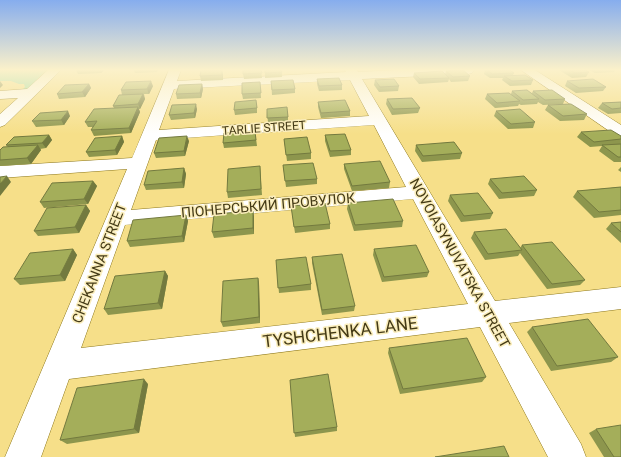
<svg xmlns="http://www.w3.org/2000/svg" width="621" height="457" font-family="Roboto,sans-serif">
	<rect width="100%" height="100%" fill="#f6df89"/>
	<path fill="#8ddba8" d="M0,70H50L29,89H23L25,87L24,84H19L11,81H0Z"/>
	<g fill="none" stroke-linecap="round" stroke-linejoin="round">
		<g stroke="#8d7719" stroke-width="1">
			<path id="minor" d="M48,70H61L5,125L0,127V114L18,98L0,99V91L27,89Z
				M169,70H181L177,81L346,72L345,70H357L358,72L398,70H474L472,73L468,74L362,79L495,301L621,287V309L509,323L581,444L586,457H548L480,327L69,379L41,457H5L127,169L0,178V166L132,158ZM350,80L369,116L159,130L174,89ZM374,125L406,187L131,210L156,140ZM413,199L468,304L81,348L125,225Z
				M521,70H535L621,125V137L615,135Z"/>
		</g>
		<use href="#minor" fill="#fff" fill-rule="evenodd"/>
	</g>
	<path fill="#8d964d" d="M76,70H104L101,73L78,74Z
		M134,70H158L157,72L135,73Z
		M261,70L262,78L244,79L243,74Z
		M265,70L282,72V77L265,78Z
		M485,70H510L514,73L513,75L533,80L531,85L510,86L502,80L503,78H490L484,74Z
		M559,70H585L589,72L586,77L572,78Z
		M589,70H615L614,72L595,73Z
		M446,71L470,76L468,81L451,82L449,79L448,82L419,84L413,77L414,73L445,74Z
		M223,74V80L201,81L200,76Z
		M317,79L342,85V90L319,91L317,84Z
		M375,80L399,86L398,91L379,92L374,85Z
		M271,81L295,89V93L272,95Z
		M567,81L606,87L603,91L576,93L565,86Z
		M260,82L261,98L243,99L242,94Z
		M89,84L91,88L85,97L59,99L57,94Z
		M202,84L203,89L201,98L177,99L176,94Z
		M153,86L149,94H144L145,99L140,109H139L140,112L131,133L94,136L91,130L94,127H88L85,122L114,108L113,106L122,95L121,90Z
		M512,91L532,93L533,91L565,99L563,104L543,105L538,102L537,104L521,105L519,104L518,106L495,108L485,99L487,94H511Z
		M387,99L420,108L418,113L392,115L386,104Z
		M318,102L350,111V116L321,118L318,107Z
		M621,102V113L608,114L598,108L602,103Z
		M548,105L587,114L584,120L560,121L545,110Z
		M257,106V113L235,115L234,110Z
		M197,109L195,118L171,120L169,115Z
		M267,109L288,117V122L268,123Z
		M496,111L535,122L533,128L508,129L494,116Z
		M70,116L64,125L36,127L32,121Z
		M255,131L257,146L224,148L223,143Z
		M581,132L621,139V162H614L599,151L602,146L590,147L577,137Z
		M49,135L52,140L46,148L40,149L41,150L31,164L0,166V150L8,147L6,145Z
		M325,135L351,150V155L330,157L325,141Z
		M122,136L124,142L117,155L89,157L86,152Z
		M284,139L311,153V159L287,161Z
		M189,141L185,156L156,158L154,153Z
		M416,145L462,153L460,159L422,162L415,151Z
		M344,164L390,182L389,188L352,191L344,169Z
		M283,165L317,179V184L286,187Z
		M260,166L262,195L228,198L227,192Z
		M621,167V172L618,170Z
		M184,168L186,174L184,188L146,190L144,185Z
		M490,179L537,190L534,196L499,199L488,184Z
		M93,181L97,186L88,204L44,208L40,202Z
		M621,187V215L594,218L573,197L577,191Z
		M450,195L493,213L490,219L461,222L448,201Z
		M348,203L403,221L402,227L354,231L347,209Z
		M86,205L90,211L79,233L38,236L34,231Z
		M291,206L330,224V229L295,233Z
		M253,211L254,217V234L214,238L212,232Z
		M186,215L188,221L184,242L130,247L127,241Z
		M621,222V243L606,229L611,223Z
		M474,232L520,248L522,245L585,280L580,285L547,289L520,253L518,256L485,260L471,238Z
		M73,249L77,255L65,281L20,285L14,279Z
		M374,249L429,272L427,277L382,282L373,255Z
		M312,257L355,306L354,311L322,315L312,263Z
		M276,260L311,284V290L279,293Z
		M165,271L168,276L162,309L108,315L104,309Z
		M258,278L259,283L260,323L223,327L221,322Z
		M532,327L618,357L611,362L551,371L527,332Z
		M389,348L486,377L482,382L400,394L388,353Z
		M290,380L337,427V431L295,437Z
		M148,384L139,433L67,444L60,440Z
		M596,429L621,457H604L589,433Z"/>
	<path fill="#737a3f" d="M100,70H104L101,73Z
		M223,70V80L222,75Z
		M0,81L3,85L0,88Z
		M151,81L153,86L149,94L147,89Z
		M89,84L91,88L85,97L82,92Z
		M202,84L203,89L201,98L200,93Z
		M143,94L145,99L140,109L138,104Z
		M196,104L197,109L195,118L194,113Z
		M138,107L140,112L131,133L129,128Z
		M68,111L70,116L64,125L61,120Z
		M49,135L52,140L46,148L42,143Z
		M122,136L124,142L117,155L115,150Z
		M187,136L189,141L185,156L184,151Z
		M38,145L41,150L31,164L27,158Z
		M184,168L186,174L184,188L182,182Z
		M7,176L11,182L0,196V184Z
		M93,181L97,186L88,204L84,199Z
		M86,205L90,211L79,233L75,227Z
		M253,211L254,217V234L253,228Z
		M186,215L188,221L184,242L182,236Z
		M73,249L77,255L65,281L60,275Z
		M165,271L168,276L162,309L158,303Z
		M258,278L259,283L260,323L259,317Z
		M144,379L148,384L139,433L134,429Z"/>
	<path fill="#a4ae5a" stroke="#737a3f" d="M201,70H222V75L200,76Z
		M243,70H261L262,73L243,74Z
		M265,70H281L282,72L265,73Z
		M463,70L470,76L453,77L446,71Z
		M487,70H510L514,73L492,74Z
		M570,70H585L589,72L575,73Z
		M442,71L449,78L420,79L414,73Z
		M525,75L533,80L512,81L504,76Z
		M339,78L342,85L319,86L317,79Z
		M394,79L399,86L380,87L375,80Z
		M593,79L606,87L579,88L567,81Z
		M293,80L295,89L272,90L271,81Z
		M151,81L147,89L121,90L126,82Z
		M260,82L261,93L242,94V83Z
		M89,84L82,92L57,94L65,85Z
		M202,84L200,93L176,94L179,85Z
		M527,90L539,99L523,100L512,91Z
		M552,90L565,99L545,100L533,91Z
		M509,93L520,101L497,103L487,94Z
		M143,94L138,104L113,106L119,95Z
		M412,98L420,108L393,109L387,99Z
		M256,100L257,108L234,110L235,102Z
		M345,100L350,111L321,113L318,102Z
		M621,102V108L612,109L602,103Z
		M196,104L194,113L169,115L172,105Z
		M571,104L587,114L563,116L548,105Z
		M138,107L129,128L91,130L97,121L85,122L94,109Z
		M287,107L288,117L267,118V109Z
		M520,109L535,122L511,124L496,111Z
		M68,111L61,120L32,121L40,113Z
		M611,130L621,136V139L594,142L581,132Z
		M255,131L256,140L223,143L224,133Z
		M345,134L351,150L330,151L325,135Z
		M49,135L42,143L6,145L14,137Z
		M122,136L115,150L86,152L95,138Z
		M187,136L184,151L154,153L159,138Z
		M307,137L311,153L286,155L284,139Z
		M454,142L462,153L423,156L416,145Z
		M621,144V157H618L602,145Z
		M38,145L27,158L0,160V150L3,147Z
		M380,161L390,182L352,186L344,164Z
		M313,163L317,179L285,181L283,165Z
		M260,166L261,189L227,192L228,169Z
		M184,168L182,182L144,185L148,171Z
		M7,176L0,184V177Z
		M524,176L537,190L502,193L490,179Z
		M93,181L84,199L40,202L52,183Z
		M621,187V210L599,212L577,191Z
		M478,193L493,213L464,216L450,195Z
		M393,199L403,221L355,225L348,203Z
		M325,203L330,224L294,227L291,206Z
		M86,205L75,227L34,231L47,208Z
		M253,211V228L212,232L214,214Z
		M186,215L182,236L127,241L133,220Z
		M621,222V232L611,223Z
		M506,229L522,250L488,254L474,232Z
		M552,242L585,280L552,284L522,245Z
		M416,245L429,272L384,277L374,249Z
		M73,249L60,275L14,279L30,253Z
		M342,254L355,306L322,310L312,257Z
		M306,257L311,284L278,288L276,260Z
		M165,271L158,303L104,309L115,276Z
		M258,278L259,317L221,322L223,281Z
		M588,319L618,357L557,366L532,327Z
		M467,338L486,377L403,389L389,348Z
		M328,374L337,427L294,433L290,380Z
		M144,379L134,429L60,440L77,388Z
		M621,425V457H614L596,429Z
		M504,446L509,457H435Z"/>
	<linearGradient id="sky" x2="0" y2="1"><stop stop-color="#86adee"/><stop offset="0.52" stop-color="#fbf1ca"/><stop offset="1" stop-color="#fbf1ca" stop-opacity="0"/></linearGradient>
	<rect width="621" height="134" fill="url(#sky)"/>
	<g text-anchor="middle" stroke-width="3" stroke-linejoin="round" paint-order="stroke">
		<g font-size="12" fill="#443a16" stroke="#faedbb">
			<text transform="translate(264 128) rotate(-4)" y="4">TARLIE STREET</text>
		</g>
		<g font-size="14" fill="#443a16" stroke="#faedbb">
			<text transform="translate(268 205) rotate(-5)" y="5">ПIОНЕРСЬКИЙ ПРОВУЛОК</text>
			<text transform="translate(99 263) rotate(-69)" y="5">CHEKANNA STREET</text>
			<text transform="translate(460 263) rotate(61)" y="5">NOVOIASYNUVATSKA STREET</text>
		</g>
		<g font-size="17" fill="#443a16" stroke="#faedbb">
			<text transform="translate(340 332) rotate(-7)" y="6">TYSHCHENKA LANE</text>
		</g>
	</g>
</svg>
